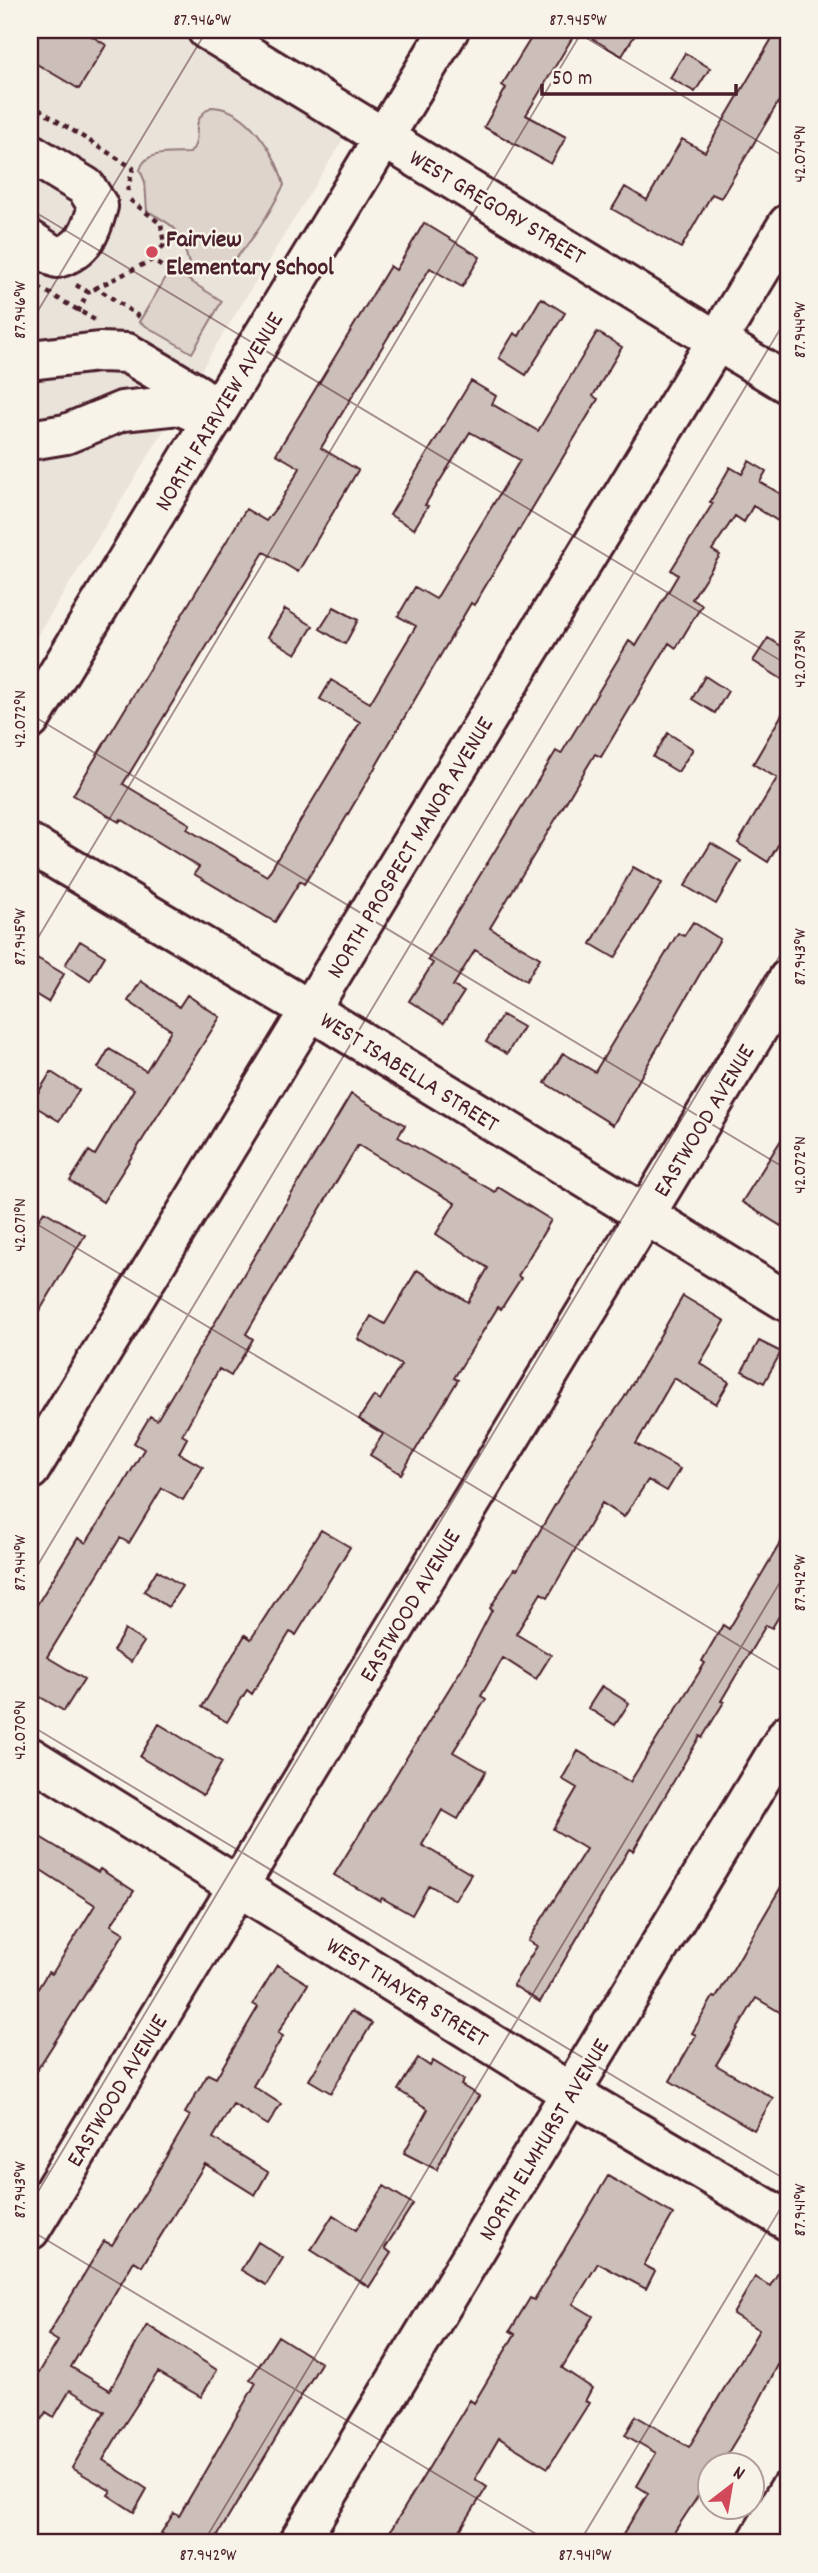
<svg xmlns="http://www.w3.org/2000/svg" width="818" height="2573" font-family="Dekko,sans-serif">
	<rect width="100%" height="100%" fill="#f7f3e8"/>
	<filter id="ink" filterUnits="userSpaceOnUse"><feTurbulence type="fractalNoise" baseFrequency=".0143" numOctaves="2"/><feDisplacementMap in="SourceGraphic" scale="14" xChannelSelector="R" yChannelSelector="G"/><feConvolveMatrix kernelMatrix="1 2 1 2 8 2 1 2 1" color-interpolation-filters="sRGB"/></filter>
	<g filter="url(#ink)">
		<path fill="#eae3da" d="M30,30H177L347,133L30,648Z"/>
		<path fill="#ded4cc" stroke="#947a7c" stroke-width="2" d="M211,107C248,107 276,154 284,185C272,208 234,279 204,274C199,273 194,269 190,266C178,230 183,230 147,211L145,182L140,170C145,149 173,154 190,153C205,136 186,123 211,107Z
			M171,269L222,301L192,353L139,322Z"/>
		<path fill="#ccbfb9" stroke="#4a1f2b" stroke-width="2" d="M30,30H82L106,45L79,89L30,60Z
			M536,30H638L622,56L577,30L526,115L566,137L551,164L484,127L506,88L502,85Z
			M777,30H788V86L721,198L712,194L681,248L612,209L625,187L647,200L682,139L705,152Z
			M685,53L710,68L695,92L670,78Z
			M424,223L480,257L462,287L430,268L321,448L358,470L298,572L264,552L123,784L190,824L187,829L267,876L360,722L320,699L331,680L370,703L416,626L398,616L415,587L436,599L520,460L470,432L425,505L428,506L414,529L390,515L471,381L496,396L492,404L538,431L597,332L622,347L593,396L598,399L474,605L471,603L341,826L304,884L300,881L275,922L194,874L199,867L121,819L119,822L73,795L246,509L266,521L279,504L300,468L276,454L390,266L396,270Z
			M541,298L565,313L526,375L499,358L514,333L519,336Z
			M749,461L766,471L760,482L788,498V527L753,506L744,522L735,516L712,550L720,555L692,599L702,605L676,648L669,643L601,757L595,754L490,928L540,958L526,981L475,950L453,986L464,992L444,1023L409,1001L433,963L428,960L556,751L561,754L629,641L636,646L678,575L671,570L713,503L710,502L730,467L742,474Z
			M334,607L358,620L345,644L320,629Z
			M285,609L313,626L296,654L268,637Z
			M768,638L788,650V683L753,661Z
			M705,676L728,691L715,713L692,699Z
			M788,704V828L768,862L738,843L777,778L753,764Z
			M668,733L693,749L678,772L653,757Z
			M711,843L741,861L716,904L685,886Z
			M633,867L662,883L615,958L591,944Z
			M693,922L720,939L613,1125L545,1083L563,1053L595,1072L678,933L684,936Z
			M80,941L105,956L90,981L65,965Z
			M37,958L64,974L48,1002L30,991V971Z
			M141,981L179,1007L187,995L220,1017L103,1202L70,1181L89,1151L95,1155L134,1089L98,1068L109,1049L146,1071L171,1030L128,1001Z
			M502,1015L523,1027L507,1054L486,1042Z
			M51,1072L79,1090L59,1121L31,1104Z
			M351,1094L405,1125L398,1137L495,1192L498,1187L551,1220L518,1276L521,1278L501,1309L498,1307L454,1378L458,1380L401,1474L370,1455L383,1434L359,1419L374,1396L380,1400L401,1365L358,1339L371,1316L385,1324L417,1270L468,1302L488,1268L436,1234L455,1203L358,1145L246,1334L253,1339L231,1376L219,1369L182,1435L187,1438L179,1453L203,1467L183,1500L162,1488L129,1543L120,1538L47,1657L84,1679L64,1711L30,1691V1616L78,1538L86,1543L123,1485L144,1449L134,1443L150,1416L157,1420Z
			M788,1129V1213L781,1226L742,1202Z
			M44,1211L85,1235L30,1327V1234Z
			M683,1296L725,1321L700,1363L729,1382L716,1404L674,1378L636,1444L680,1469L667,1491L648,1480L624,1517L602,1503L548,1597L541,1593L516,1634L551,1655L536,1679L503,1658L481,1696L486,1699L453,1752L486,1771L458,1819L442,1810L422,1845L471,1874L455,1900L429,1885L412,1915L382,1898L380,1901L334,1875L462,1668L492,1610L490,1608L514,1569L517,1570L587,1450L624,1398Z
			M759,1341L781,1352L764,1383L742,1371Z
			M321,1530L350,1547L296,1635L290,1632L252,1694L247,1690L227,1722L202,1707L245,1635L251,1639Z
			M788,1530V1601L772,1628L766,1625L721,1701L724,1702L702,1738L700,1736L633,1851L629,1849L540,2002L513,1985L537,1946L528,1941L586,1849L553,1829L577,1788L562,1779L578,1751L630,1782L705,1663L702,1661L723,1625L729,1629Z
			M157,1570L182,1586L168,1607L144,1591Z
			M125,1630L144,1642L131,1662L113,1651Z
			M602,1686L629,1703L615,1725L588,1708Z
			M159,1724L222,1762L203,1795L140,1757Z
			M30,1831L98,1872L100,1869L134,1891L111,1925L124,1933L30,2081V1985L37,1990L48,1972L52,1974L95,1905L30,1863Z
			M788,1875V2017L756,1998L716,2065L773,2098L754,2130L670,2081L696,2035L692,2033L713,1997L716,1998Z
			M277,1965L308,1984L278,2033L283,2036L253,2086L281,2104L268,2125L233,2104L213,2138L268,2172L255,2195L205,2164L142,2266L134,2261L71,2367L110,2390L147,2325L217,2370L201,2397L158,2372L125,2423L103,2460L147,2489L134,2512L108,2495L111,2491L72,2468L105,2411L70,2390L54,2417L46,2412L30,2438V2388L58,2341L48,2335L104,2241L112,2245L148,2188L190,2116L185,2113L208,2074L216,2078L258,2007L253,2004Z
			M351,2011L372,2023L331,2093L309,2080Z
			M418,2058L430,2066L433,2061L464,2080L461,2085L479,2096L451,2140L437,2170L404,2153L428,2109L398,2090Z
			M608,2176L673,2214L644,2265L655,2271L646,2289L598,2263L573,2304L593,2316L562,2368L592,2388L585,2401L589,2403L548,2468L499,2438L475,2479L487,2487L452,2543H383L470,2400L474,2403L515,2334L510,2331L530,2298L534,2300Z
			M384,2186L413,2204L385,2248L391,2253L369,2287L311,2250L333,2215L356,2230Z
			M258,2242L283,2258L266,2285L241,2270Z
			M788,2257V2346L757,2405L723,2461L710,2465V2478L667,2543H618L648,2493L637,2486L656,2453L625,2435L636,2416L689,2447L759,2330L733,2314L755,2277L770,2286Z
			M278,2336L321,2363L213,2543H177L161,2533L174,2513L179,2516L256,2383L250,2380Z"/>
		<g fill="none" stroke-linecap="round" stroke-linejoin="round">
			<g stroke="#4a1f2b" stroke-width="44">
				<path id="minor" d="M207,30L788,384
					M30,153L86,187L98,206C91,232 84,250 57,258L30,240
					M30,360L99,352L127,353L198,395L213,420
					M30,440L66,434L122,411L179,405L211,419
					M30,720L449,30
					M30,844L310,1010L788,1302
					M30,1470L788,224
					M30,1757L571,2093L788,2221
					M30,2230L788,979
					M298,2543L788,1734
					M757,2543L788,2491"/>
			</g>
			<path stroke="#4a1f2b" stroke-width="4.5" stroke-dasharray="5 5" stroke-linecap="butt" d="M30,104L133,168L127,192
				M130,200L161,224L164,245L152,260
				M30,282L95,320
				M76,285L88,292L97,288L141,318
				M78,312L88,292L152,260L169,271"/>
			<use href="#minor" stroke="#f7f3e8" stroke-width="38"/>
		</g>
	</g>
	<path fill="none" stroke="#4a1f2b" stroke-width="2" stroke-opacity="0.45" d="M573,30L788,159M30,209L788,665M30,324L207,30M30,714L788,1170M30,951L583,30M30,1220L788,1675M30,1578L788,316M30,1725L788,2181M30,2205L788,942M30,2230L551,2543M203,2543L788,1569M579,2543L788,2196"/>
	<circle fill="#d1495b" stroke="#f7f3e8" stroke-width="2.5" cx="152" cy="252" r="7"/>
	<g text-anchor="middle" stroke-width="5" stroke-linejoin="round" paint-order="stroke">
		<g font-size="24" fill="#4a1f2b" stroke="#f7f3e8">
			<text transform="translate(498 206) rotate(31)" y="8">WEST GREGORY STREET</text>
			<text transform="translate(218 411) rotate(-59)" y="8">NORTH FAIRVIEW AVENUE</text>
			<text transform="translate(409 847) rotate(-59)" y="8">NORTH PROSPECT MANOR AVENUE</text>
			<text transform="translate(410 1071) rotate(32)" y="8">WEST ISABELLA STREET</text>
			<text transform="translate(703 1120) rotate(-59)" y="8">EASTWOOD AVENUE</text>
			<text transform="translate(409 1605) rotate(-59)" y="8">EASTWOOD AVENUE</text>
			<text transform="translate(408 1991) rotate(32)" y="8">WEST THAYER STREET</text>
			<text transform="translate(116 2090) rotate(-59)" y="8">EASTWOOD AVENUE</text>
			<text transform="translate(543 2139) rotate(-59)" y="8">NORTH ELMHURST AVENUE</text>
		</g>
		<g font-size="24" font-weight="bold" fill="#4a1f2b" stroke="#f7f3e8" text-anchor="start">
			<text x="166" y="246">Fairview<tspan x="166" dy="28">Elementary School</tspan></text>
		</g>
	</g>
	<rect width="818" height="2573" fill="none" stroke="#f7f3e8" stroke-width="77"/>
	<g transform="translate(731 2486) rotate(31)"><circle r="33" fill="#f7f3e8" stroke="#b29e9c" stroke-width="2"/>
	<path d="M0-5L12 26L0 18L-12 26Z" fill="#d1495b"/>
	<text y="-10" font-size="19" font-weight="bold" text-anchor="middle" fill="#4a1f2b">N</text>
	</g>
	<path d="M542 84v10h194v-10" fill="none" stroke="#4a1f2b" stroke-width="3.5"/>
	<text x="552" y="84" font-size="21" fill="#4a1f2b" stroke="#f7f3e8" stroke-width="5" paint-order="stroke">50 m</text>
	<rect x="38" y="38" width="742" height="2496" fill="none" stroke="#4a1f2b" stroke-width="2.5"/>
	<g font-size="18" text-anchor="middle" fill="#4a1f2b">
		<text x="202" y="25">87.946°W</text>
		<text x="578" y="25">87.945°W</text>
		<text transform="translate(799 154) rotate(-90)" y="6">42.074°N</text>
		<text transform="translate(19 310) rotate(-90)" y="6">87.946°W</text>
		<text transform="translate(799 330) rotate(-90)" y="6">87.944°W</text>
		<text transform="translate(799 659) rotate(-90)" y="6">42.073°N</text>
		<text transform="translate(19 719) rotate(-90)" y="6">42.072°N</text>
		<text transform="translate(19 937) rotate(-90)" y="6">87.945°W</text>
		<text transform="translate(799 957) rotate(-90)" y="6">87.943°W</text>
		<text transform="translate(799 1165) rotate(-90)" y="6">42.072°N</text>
		<text transform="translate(19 1225) rotate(-90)" y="6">42.071°N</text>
		<text transform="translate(19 1563) rotate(-90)" y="6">87.944°W</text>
		<text transform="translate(799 1583) rotate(-90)" y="6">87.942°W</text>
		<text transform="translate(19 1730) rotate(-90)" y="6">42.070°N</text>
		<text transform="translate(19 2190) rotate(-90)" y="6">87.943°W</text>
		<text transform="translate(799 2210) rotate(-90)" y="6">87.941°W</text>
		<text x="208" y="2560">87.942°W</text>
		<text x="585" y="2560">87.941°W</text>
	</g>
</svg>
